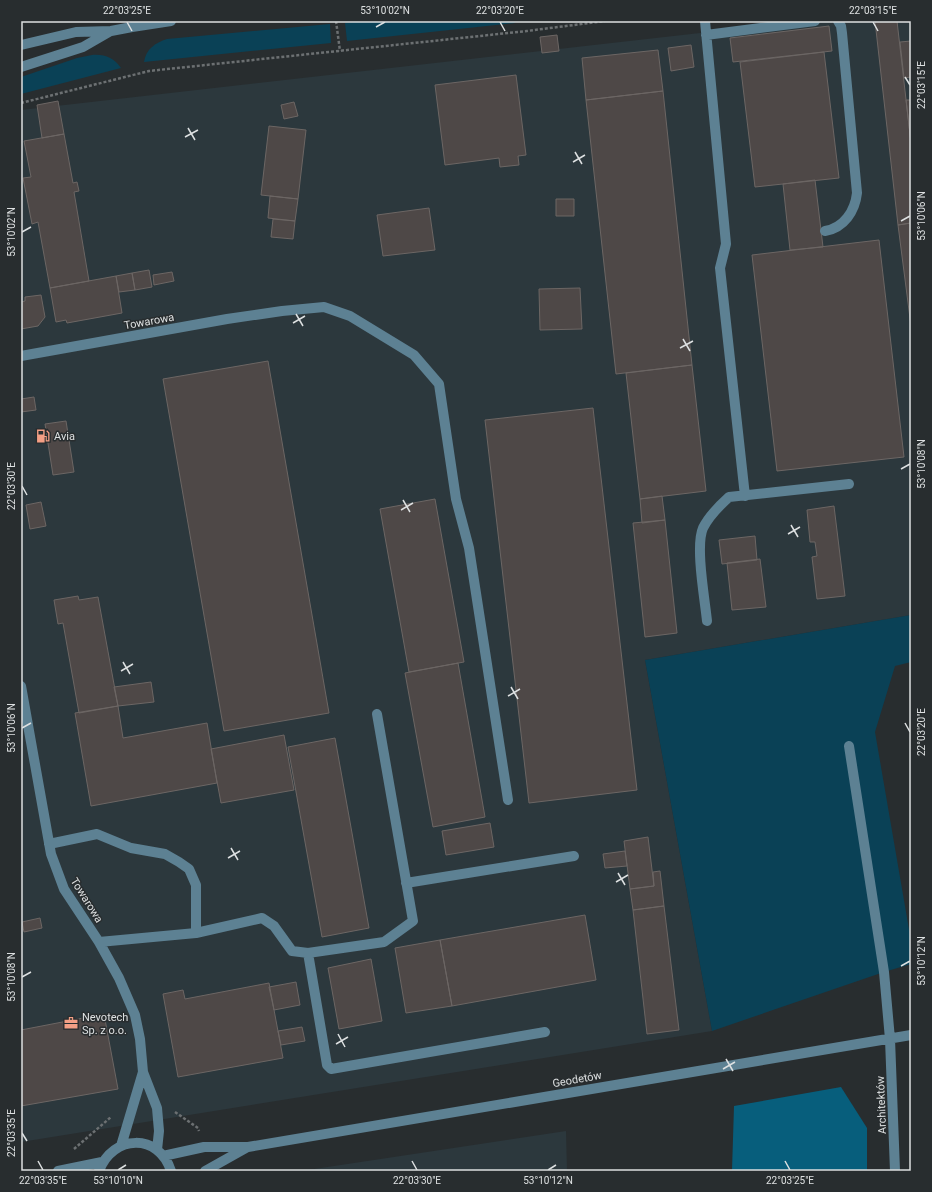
<svg xmlns="http://www.w3.org/2000/svg" width="932" height="1192" font-family="Roboto,sans-serif">
	<rect width="100%" height="100%" fill="#282d2f"/>
	<path fill="#2c383d" d="M806,21H911V615L645,660L712,1031L21,1142V110Z
		M566,1131L567,1171H301Z"/>
	<path fill="#0a4156" d="M361,21H514L515,23L347,41L345,23Z
		M330,24L331,43L144,62C146,49 155,43 167,39Z
		M92,55C105,54 114,58 121,68L21,94V77L77,58Z
		M911,615V662L895,666L875,732L911,941V964L884,972L712,1031L645,660Z"/>
	<path fill="#075e7c" d="M841,1087L867,1128V1171H732L734,1106Z"/>
	<path fill="#4e4847" stroke="#6c6664" d="M875,21H897L911,143V223L898,225Z
		M829,26L832,51L733,62L730,38Z
		M557,35L559,51L542,53L540,37Z
		M911,41V77L904,78L900,42Z
		M691,45L694,67L671,71L668,48Z
		M658,50L663,91L586,100L582,58Z
		M824,52L839,178L755,187L740,62Z
		M516,75L526,155L518,156L519,165L500,167L499,158L445,165L435,85Z
		M663,91L692,365L616,374L586,100Z
		M906,100H911V143Z
		M58,101L64,134L42,138L37,105Z
		M294,102L298,116L284,119L281,105Z
		M269,126L306,130L298,199L261,195Z
		M64,134L73,183L77,182L79,191L74,192L89,281L50,288L38,222L32,224L23,178L31,177L24,141Z
		M815,180L823,247L790,250L783,184Z
		M270,196L298,199L295,221L268,218Z
		M556,199H574V216H556Z
		M429,208L435,250L383,256L377,215Z
		M273,219L295,221L293,239L271,237Z
		M911,223V326L898,225Z
		M879,240L904,457L777,471L752,255Z
		M149,270L152,287L135,290L132,273Z
		M172,272L174,281L154,285L153,275Z
		M132,273L135,290L119,292L116,276Z
		M116,276L122,313L67,323L66,320L56,322L50,288Z
		M580,288L582,329L540,330L539,289Z
		M41,295L45,317L38,326L21,329V302L25,301V297Z
		M268,361L329,713L224,731L163,379Z
		M692,365L706,491L640,499L626,373Z
		M34,397L36,410L21,412V399Z
		M593,408L637,790L529,803L485,420Z
		M66,421L74,472L53,475L45,424Z
		M662,496L665,520L642,523L640,499Z
		M435,499L464,662L409,672L380,509Z
		M41,502L46,526L30,529L26,505Z
		M834,506L845,596L817,599L812,557L817,556L815,542H810L807,510Z
		M665,520L677,633L645,637L633,523Z
		M755,536L757,560L722,564L719,540Z
		M760,559L766,607L732,610L727,563Z
		M78,596L79,600L98,597L118,706L79,713L63,623L58,624L54,600Z
		M458,663L485,817L433,827L405,673Z
		M151,682L154,702L118,706L114,687Z
		M118,706L123,738L207,723L217,783L91,806L75,713Z
		M284,735L294,790L221,803L211,749Z
		M335,738L369,928L322,937L288,747Z
		M490,823L494,847L446,855L442,831Z
		M648,837L654,886L630,889L624,841Z
		M625,851L627,866L605,868L603,854Z
		M660,871L664,906L633,910L630,889L654,886L653,872Z
		M664,906L679,1030L647,1034L633,910Z
		M585,915L596,980L452,1006L440,940Z
		M40,918L42,928L24,932L22,922Z
		M440,940L452,1006L406,1013L395,948Z
		M371,959L382,1021L339,1029L328,968Z
		M296,982L300,1005L274,1010L269,987Z
		M269,983L283,1058L178,1077L163,994L183,990L185,999Z
		M104,1014L118,1089L21,1106V1030Z
		M302,1027L305,1041L281,1045L278,1031Z"/>
	<g fill="none" stroke-linecap="round" stroke-linejoin="round">
		<path stroke="#6c7072" stroke-width="2.5" stroke-dasharray="3 2" stroke-linecap="butt" d="M336,21L340,51
			M21,103L149,71L527,31L605,21
			M175,1112L198,1128L199,1131
			M74,1149L111,1117"/>
		<path stroke="#5d8193" stroke-width="10" d="M705,21L726,244L720,268L745,496
			M706,35L815,21
			M21,45L76,32L111,31L132,27L171,21
			M21,67L83,47L109,32
			M825,231C844,228 855,211 857,193L842,33L841,26L838,21
			M21,356L227,319L282,311L324,307L350,316L414,355L439,384L456,499L469,548L508,800
			M707,621C705,600 695,546 703,528C709,516 719,506 729,497L849,484
			M21,686L51,854L64,889L99,942L119,978L135,1015L140,1039L143,1072L157,1108L159,1131L157,1150
			M849,746L884,972L890,1039L895,1171
			M49,844L97,834L131,848L165,854L179,862L189,869L196,885V933
			M406,883L574,856
			M99,942L196,933L262,918L274,926L292,951L308,953L384,942L413,921L377,714
			M308,953L327,1065L331,1069L545,1032
			M121,1146L143,1072
			M163,1156L204,1147H248L911,1035
			M58,1171L102,1162
			M99,1171C113,1134 159,1133 171,1171
			M205,1171L246,1148"/>
	</g>
	<path fill="none" stroke="#dde0e1" stroke-width="1.5" d="M127,22L132,31M500,22L505,31M873,22L878,31M376,27L385,22M905,77L910,85M188,128L195,140M185,137L198,130M575,152L582,164M573,162L585,155M901,221L910,216M22,232L31,227M296,314L303,326M293,323L305,316M683,339L690,351M680,348L693,341M901,469L910,464M22,486L27,495M403,500L410,512M401,510L413,503M791,525L798,537M788,534L800,527M123,662L130,674M121,671L133,664M511,687L518,699M508,696L520,689M905,723L910,732M22,728L31,723M231,848L238,860M228,858L240,851M618,873L625,885M616,882L628,875M901,966L910,961M22,977L31,972M338,1034L345,1047M336,1044L348,1037M726,1059L733,1071M723,1069L735,1062M22,1133L27,1141M38,1161L43,1170M412,1161L417,1170M785,1161L790,1170M118,1170L126,1165M548,1170L556,1165"/>
	<defs>
		<g id="fuel-bare" transform="scale(1.08)"><path d="M-5.5-6h7V0h2V4h1.3V-2.5L3-4.5l.8-.8L6-3V5H2.5V1h-1V6h-7ZM-4.2-4.7v3.2H.2V-4.7Z" fill="#f39f85" stroke="#282d2f" stroke-width="2.5" paint-order="stroke"/></g>
		<g id="office-bare" transform="scale(1.08)"><path d="M-6-3h4V-5.5h4V-3h4V5H-6ZM-1-4.5V-3h2v-1.5ZM-6 0V1H6V0Z" fill="#f39f85" stroke="#282d2f" stroke-width="2.5" paint-order="stroke"/></g>
	</defs>
	<g fill-rule="evenodd">
		<use href="#fuel-bare" x="43" y="436"/>
		<use href="#office-bare" x="71" y="1023"/>
	</g>
	<g text-anchor="middle" stroke-width="3" stroke-linejoin="round" paint-order="stroke">
		<g font-size="11" fill="#dde0e1" stroke="#282d2f">
			<text transform="translate(149 321) rotate(-10)" y="4">Towarowa</text>
			<text transform="translate(87 900) rotate(58)" y="4">Towarowa</text>
			<text transform="translate(577 1079) rotate(-10)" y="4">Geodetów</text>
			<text transform="translate(881 1105) rotate(-92)" y="4">Architektów</text>
		</g>
		<g font-size="11" fill="#dde0e1" stroke="#282d2f" text-anchor="start">
			<text x="54" y="440">Avia</text>
			<text x="82" y="1021">Nevotech<tspan x="82" dy="13">Sp. z o.o.</tspan></text>
		</g>
	</g>
	<rect width="932" height="1192" fill="none" stroke="#282d2f" stroke-width="44"/>
	<rect x="22" y="22" width="888" height="1148" fill="none" stroke="#dde0e1" stroke-width="1.5"/>
	<g font-size="10" text-anchor="middle" fill="#dde0e1">
		<text x="127" y="14">22°03'25"E</text>
		<text x="385" y="14">53°10'02"N</text>
		<text x="500" y="14">22°03'20"E</text>
		<text x="873" y="14">22°03'15"E</text>
		<text transform="translate(921 85) rotate(-90)" y="4">22°03'15"E</text>
		<text transform="translate(921 216) rotate(-90)" y="4">53°10'06"N</text>
		<text transform="translate(11 232) rotate(-90)" y="4">53°10'02"N</text>
		<text transform="translate(921 464) rotate(-90)" y="4">53°10'08"N</text>
		<text transform="translate(11 486) rotate(-90)" y="4">22°03'30"E</text>
		<text transform="translate(11 728) rotate(-90)" y="4">53°10'06"N</text>
		<text transform="translate(921 732) rotate(-90)" y="4">22°03'20"E</text>
		<text transform="translate(921 961) rotate(-90)" y="4">53°10'12"N</text>
		<text transform="translate(11 977) rotate(-90)" y="4">53°10'08"N</text>
		<text transform="translate(11 1133) rotate(-90)" y="4">22°03'35"E</text>
		<text x="43" y="1184">22°03'35"E</text>
		<text x="118" y="1184">53°10'10"N</text>
		<text x="417" y="1184">22°03'30"E</text>
		<text x="548" y="1184">53°10'12"N</text>
		<text x="790" y="1184">22°03'25"E</text>
	</g>
</svg>
